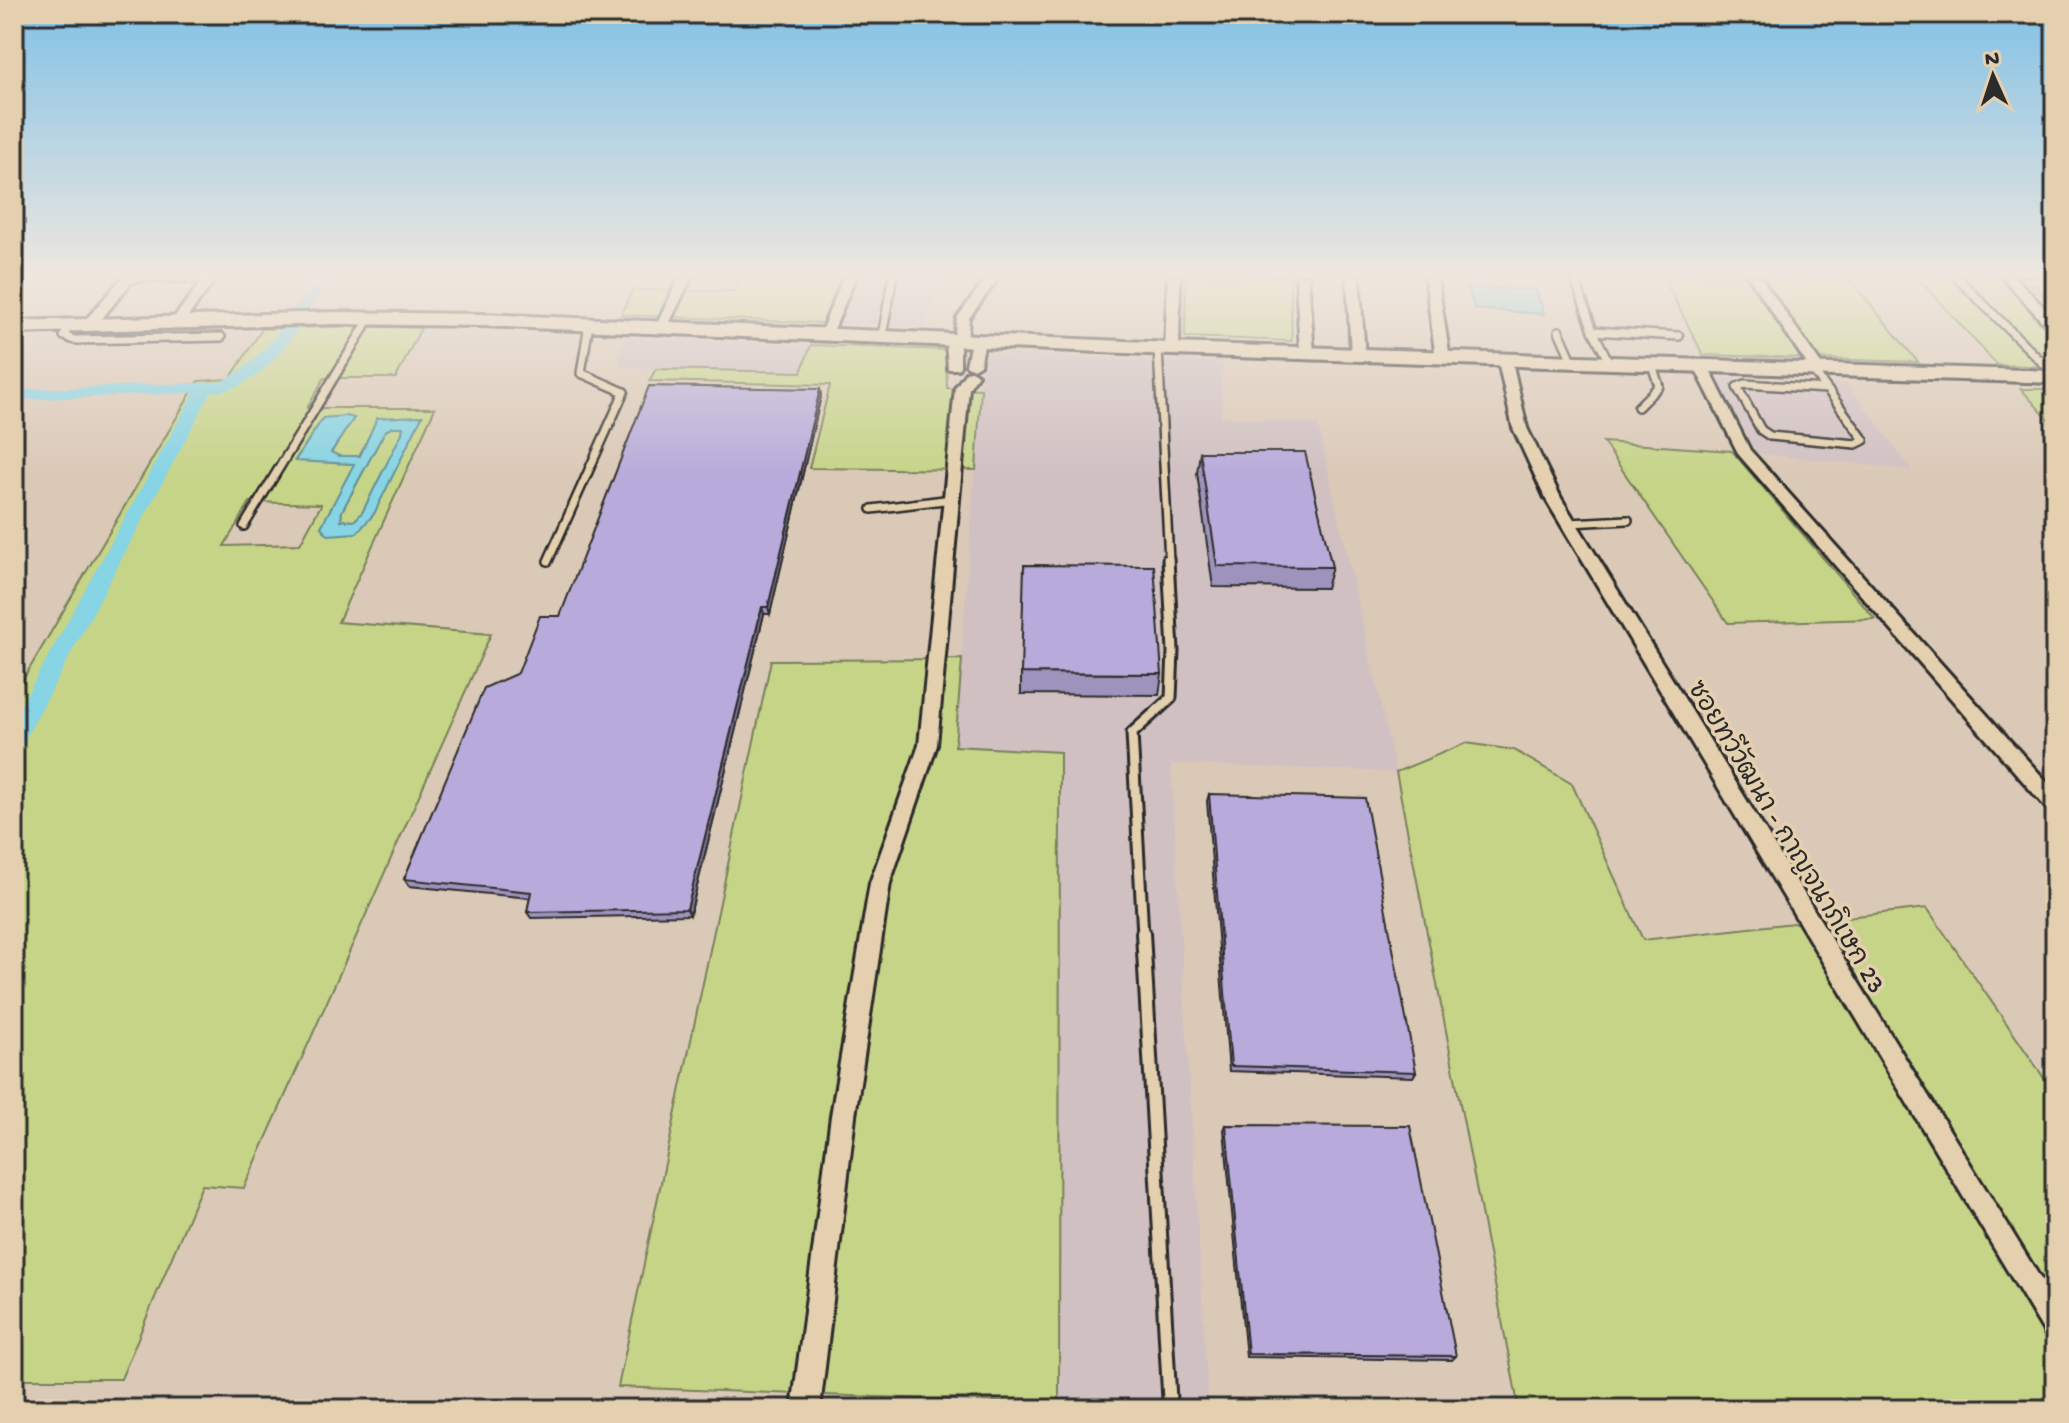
<svg xmlns="http://www.w3.org/2000/svg" width="2069" height="1423" font-family="'Gochi Hand','Playpen Sans Thai',sans-serif">
	<rect width="100%" height="100%" fill="#dbc9b7"/>
	<filter id="ink" filterUnits="userSpaceOnUse"><feTurbulence type="fractalNoise" baseFrequency=".0125" numOctaves="2"/><feDisplacementMap in="SourceGraphic" scale="16" xChannelSelector="R" yChannelSelector="G"/><feConvolveMatrix kernelMatrix="1 2 1 2 8 2 1 2 1" color-interpolation-filters="sRGB"/></filter>
	<g filter="url(#ink)">
		<path fill="#d0c0c2" d="M857,276H941L925,327L836,324Z
			M622,338L811,345L801,372L619,368Z
			M983,353L1223,362L1221,416L1318,425L1396,772L1171,764L1208,1400L1059,1404L1060,753L955,746Z
			M1717,378L1847,384L1912,470L1756,453Z"/>
		<path fill="#c6d488" stroke="#78805a" stroke-width="2" fill-rule="evenodd" d="M739,276H844L822,323L621,315L632,290L735,291Z
			M1186,276L1254,279V276H1290L1292,341L1185,337Z
			M1663,276H1748L1805,358L1703,355Z
			M1761,276H1847L1918,362L1818,359Z
			M1916,276H2014L2024,285L2037,286L2055,313V367L1997,365Z
			M355,326L421,328L396,378H324L307,408H435L338,622L491,634L244,1188L202,1185L121,1379H14V695L198,381L230,379L262,329ZM422,416L357,533L321,527L355,464L295,460L323,418H353L331,453L339,456H359L378,419ZM250,502L321,504V505L300,544L224,546Z
			M811,345L946,350L947,388L981,389L976,470L809,468L830,385L649,381L656,369L801,372Z
			M2021,389H2055V427Z
			M393,427H403V433L362,513L354,521L341,520L342,511L385,431Z
			M1603,442L1732,451L1875,619L1728,623Z
			M962,659L955,746L1060,752L1059,1404L618,1387L771,660Z
			M1466,743L1514,750L1572,784L1643,940L1927,908L2055,1094V1409H1519L1396,772Z"/>
		<path fill="#86d4e4" stroke="#62909a" stroke-width="2" fill-rule="evenodd" d="M1467,287L1536,290L1544,314L1475,309Z
			M346,416L354,418L331,452L339,456H360L377,418L422,416L374,514L357,533L328,535L321,527L354,464L295,461L323,418ZM393,427H403L402,433L362,513L354,521L341,520L342,511L385,431Z"/>
		<g fill="none" stroke-linecap="round" stroke-linejoin="round">
			<path fill="#86d4e4" fill-rule="evenodd" d="M316,276H330C303,320 270,390 211,392L22,745L14,748V718L194,393L14,400V390L220,382C266,361 289,316 316,276Z"/>
			<g stroke="#2b2b2b" stroke-width="12">
				<path id="lane-far2" d="M1574,276L1593,331L1610,364
					M1955,276L2055,375
					M69,326L64,336L74,340L221,337
					M1559,331L1573,363
					M1593,331L1679,336
					M882,336L893,276
					M1158,349L1169,561
					M1812,369L1827,389
					M1745,384L1827,389L1864,440L1856,444L1770,436L1761,430L1737,387Z
					M1638,407L1659,386L1652,365
					M872,509L952,499
					M1569,523L1628,520
					M244,526L370,318
					M548,561L624,392L581,373L589,324"/>
			</g>
			<g stroke="#2b2b2b" stroke-width="15">
				<path id="lane-far1" d="M1143,935L1132,733L1171,698L1173,651L1168,559"/>
			</g>
			<g stroke="#2b2b2b" stroke-width="18">
				<path id="lane" d="M1143,933L1170,1409"/>
			</g>
			<g stroke="#2b2b2b" stroke-width="6">
				<path id="street" d="M127,276H218L181,326L170,323L201,282L141,280L131,283L93,329H83V323L123,277Z
					M680,276H692L668,326L657,329L656,326Z
					M844,276H856L832,334L821,337L820,334Z
					M988,276H1000L969,318L967,341L960,345V366L958,369H948L946,340L954,336L957,318Z
					M1168,276H1180L1179,349L1172,353L1165,349Z
					M1296,276H1308L1314,354L1307,358L1300,354Z
					M1347,276H1359L1365,356L1358,360L1351,356Z
					M1425,276H1437L1450,359L1443,363L1436,359Z
					M1748,276H1760L1825,370L1823,373H1813Z
					M2001,276H2014L2055,319V331L2050,330Z
					M978,337L985,341L980,365L973,369L966,365L971,341Z
					M1505,357L1512,361L1527,428L1561,498L2055,1302V1339L2046,1335L1545,498L1513,428L1498,361Z
					M1701,362L1708,366L1750,450L2055,791V812L2048,810L1739,455L1694,366Z
					M971,371L978,375L969,388L937,745L890,883L855,1116L820,1409H792L831,1116L870,883L919,745L955,388L966,372Z"/>
			</g>
			<g stroke="#2b2b2b" stroke-width="6">
				<path id="secondary" d="M336,312L481,314L1172,343L2055,371V383L1172,355L481,326L336,324L14,333V321Z"/>
			</g>
			<use href="#lane-far2" stroke="#e4d0ae" stroke-width="7"/>
			<use href="#lane-far1" stroke="#e4d0ae" stroke-width="9"/>
			<use href="#lane" stroke="#e4d0ae" stroke-width="12"/>
			<use href="#street" fill="#e4d0ae" fill-rule="evenodd"/>
			<use href="#secondary" fill="#e4d0ae" fill-rule="evenodd"/>
		</g>
		<path fill="#9e93bc" stroke="#2b2b2b" stroke-width="2" d="M2019,276H2055V278Z
			M820,389L821,396L770,614H764L690,915L531,918L527,912L530,898L409,886L404,879L518,673L560,616Z
			M1200,452L1332,567L1326,588L1213,587L1197,473Z
			M1021,673L1162,674L1159,695L1021,694Z
			M1209,794L1416,1072L1413,1077L1229,1071L1207,801Z
			M1226,1125L1456,1356L1452,1360L1246,1357L1224,1130Z"/>
		<path fill="#817899" stroke="#2b2b2b" stroke-width="2" d="M820,389L821,396L770,614L768,607Z
			M762,607L764,614L690,915L687,909Z"/>
		<path fill="#b8abdb" stroke="#2b2b2b" stroke-width="2" d="M649,386L820,389L768,607H762L687,909L527,912L531,892L404,879L484,688L518,673L540,616H560Z
			M1200,452H1305L1332,567L1217,566Z
			M1024,565L1154,566L1162,674L1021,673Z
			M1209,794L1365,798L1416,1072L1231,1066Z
			M1226,1125L1410,1126L1456,1356L1248,1354Z"/>
	</g>
	<linearGradient id="sky" x2="0" y2="1"><stop stop-color="#81c1e6"/><stop offset="0.58" stop-color="#efe7df"/><stop offset="1" stop-color="#efe7df" stop-opacity="0"/></linearGradient>
	<rect width="2069" height="475" fill="url(#sky)"/>
	<g text-anchor="middle" stroke-width="7" stroke-linejoin="round" paint-order="stroke">
		<g font-size="26" fill="#2b2b2b" stroke="#e4d0ae">
			<text transform="translate(1788 836) rotate(59)" y="9">ซอยทวีวัฒนา - กาญจนาภิเษก 23</text>
		</g>
	</g>
	<rect width="2069" height="1423" fill="none" stroke="#e4d0ae" stroke-width="48"/>
	<rect x="24" y="24" width="2021" height="1375" fill="none" stroke="#2b2b2b" stroke-width="3" filter="url(#ink)"/>
	<g transform="translate(1993 76) rotate(357)" stroke="#e4d0ae" stroke-width="6" paint-order="stroke">
	<path d="M0-6L14 30L0 20L-14 30Z" fill="#2b2b2b"/>
	<text y="-12" font-size="22" font-weight="bold" text-anchor="middle" fill="#2b2b2b">N</text>
	</g>
</svg>
